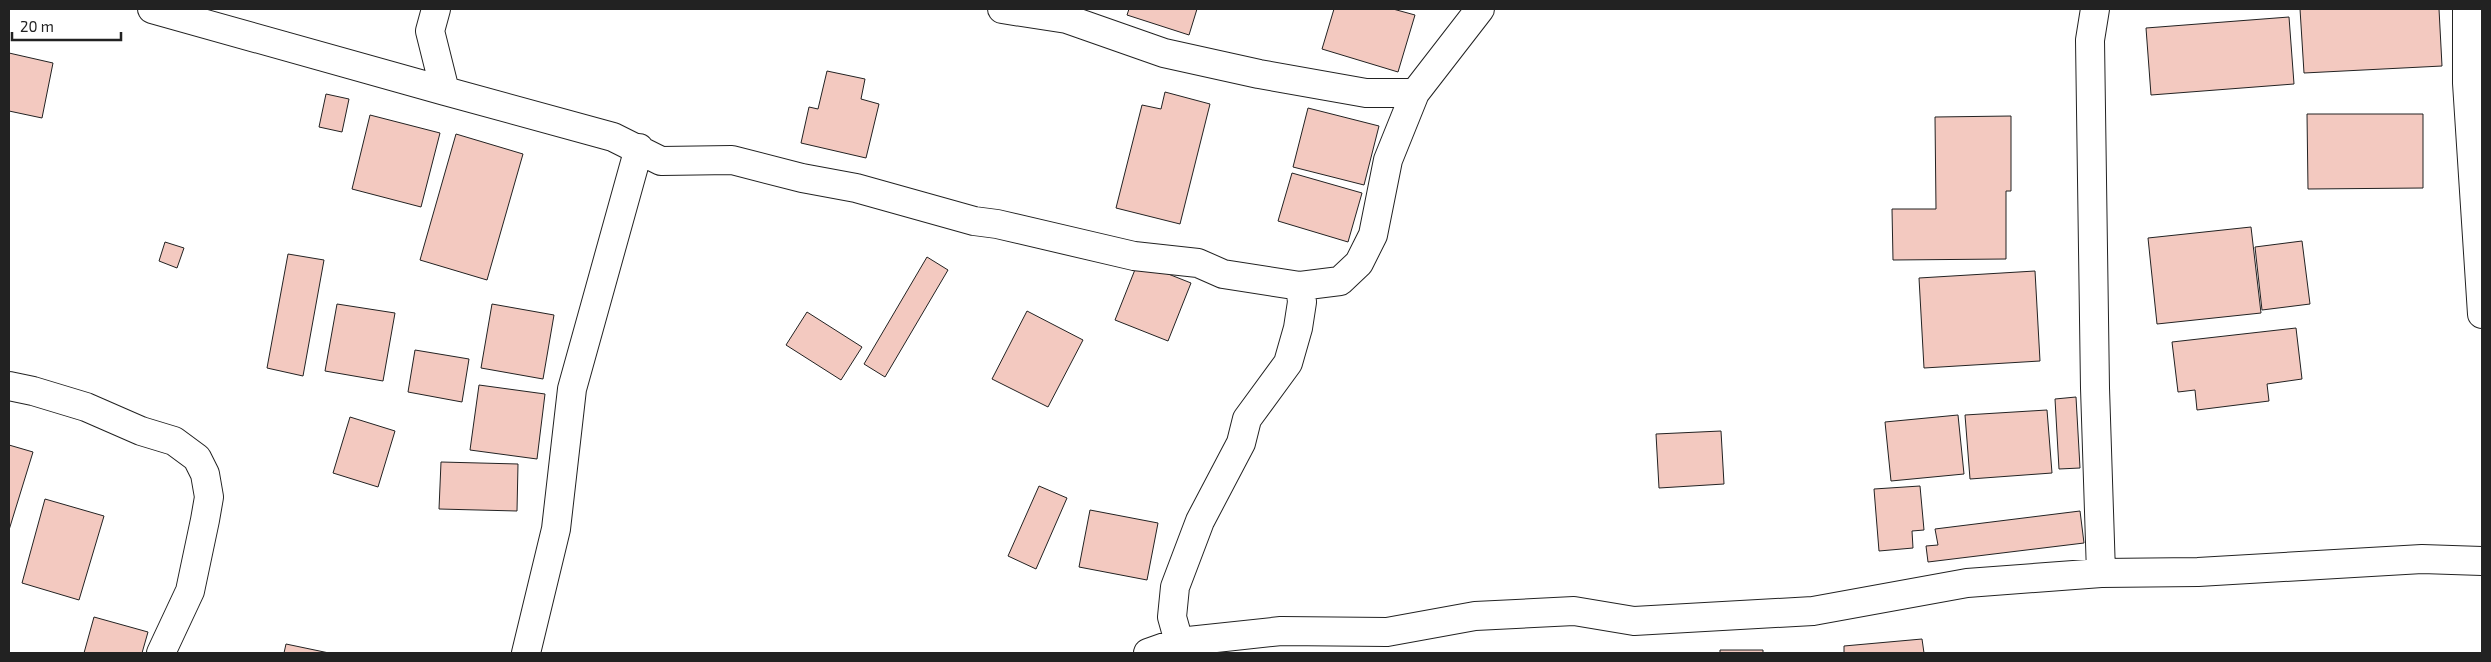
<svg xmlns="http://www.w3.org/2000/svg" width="2491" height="662" font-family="'Exo 2',sans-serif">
	<rect width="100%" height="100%" fill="#fff"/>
	<path fill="#f3c9c0" stroke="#222" d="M1129,9H1197L1189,35L1127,15Z
		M1334,9H1393L1415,15L1398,72L1322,49Z
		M2300,9H2439L2442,66L2304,73Z
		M2289,17L2294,84L2151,95L2146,28Z
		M9,53L53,63L42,118L9,111Z
		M827,71L865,79L861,99L879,104L866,158L801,143L809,107L818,109Z
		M1165,92L1210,104L1180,224L1116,208L1142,105L1161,109Z
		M326,94L349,99L342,132L319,127Z
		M1308,108L1379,126L1364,185L1293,167Z
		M2307,114H2423V188L2308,189Z
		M370,115L440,133L421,207L352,189Z
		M2011,116V191H2006V259L1893,260L1892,209H1936L1935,117Z
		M456,134L523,154L487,280L420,260Z
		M1292,173L1362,193L1348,242L1278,221Z
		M2251,227L2261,313L2157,324L2148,238Z
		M2302,241L2310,304L2262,310L2255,247Z
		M165,242L184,248L177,268L159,261Z
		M288,254L324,260L303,376L267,368Z
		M927,257L948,270L885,377L864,364Z
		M1138,262L1191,283L1168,341L1115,320Z
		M2035,271L2040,361L1924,368L1919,278Z
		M337,304L395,313L383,381L325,371Z
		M492,304L554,315L543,379L481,368Z
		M1027,311L1083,340L1048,407L992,379Z
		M807,312L862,347L841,380L786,345Z
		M2296,328L2302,379L2267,384L2269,401L2197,410L2195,390L2178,392L2172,342Z
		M415,350L469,359L462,402L408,392Z
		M479,385L545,394L537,459L470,450Z
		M2076,397L2080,468L2059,469L2055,399Z
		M2047,410L2052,473L1970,479L1965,415Z
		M1958,415L1964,474L1891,481L1885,422Z
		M350,417L395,431L378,487L333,473Z
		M1721,431L1724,484L1659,488L1656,434Z
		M9,445L33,452L9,530Z
		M441,462L518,464L517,511L439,509Z
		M1039,486L1067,498L1036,569L1008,556Z
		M1920,486L1924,530L1912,531L1913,548L1879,551L1874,489Z
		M45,499L104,516L79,600L22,583Z
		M1090,510L1158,523L1147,580L1079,567Z
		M2080,511L2084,543L1928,562L1926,546L1938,545L1935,529Z
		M94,617L148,632L142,653H84Z
		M1922,639L1924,653H1844V646Z
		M286,644L329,653H284Z
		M1720,650H1763V653H1720Z"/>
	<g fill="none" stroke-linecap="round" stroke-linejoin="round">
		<g stroke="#222" stroke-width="30">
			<path id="minor" d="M152,9L445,91
				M436,9L430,31L445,91L613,137L661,161L732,160L802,178L856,188L974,221L997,224L1134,256L1198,263L1223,274L1300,286L1340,281L1359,263L1373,235L1388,160L1415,93
				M1002,9L1067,19L1164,53L1259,74L1366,93H1415L1480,9
				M2095,9L2090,40L2095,388L2101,573
				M2467,9V83L2482,314
				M9,386L33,391L86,407L141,431L174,441L197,458L205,474L209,497L205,520L190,591L161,653
				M1179,642L1172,617L1175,587L1200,521L1241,443L1247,419L1288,363L1298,328L1302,302L1300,286
				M526,653L556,529L572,389L639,148
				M1148,653L1179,642L1281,631L1387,632L1475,616L1574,611L1634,621L1813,611L1967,583L2101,573L2198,572L2422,559L2482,561"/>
		</g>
		<use href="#minor" stroke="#fff" stroke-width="28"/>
	</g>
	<rect width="2491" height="662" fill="none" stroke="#222222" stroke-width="20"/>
	<path d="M12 32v8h109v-8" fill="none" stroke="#222222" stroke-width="2.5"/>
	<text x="20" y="32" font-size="15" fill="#222222" stroke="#ffffff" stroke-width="4" paint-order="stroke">20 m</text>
</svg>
